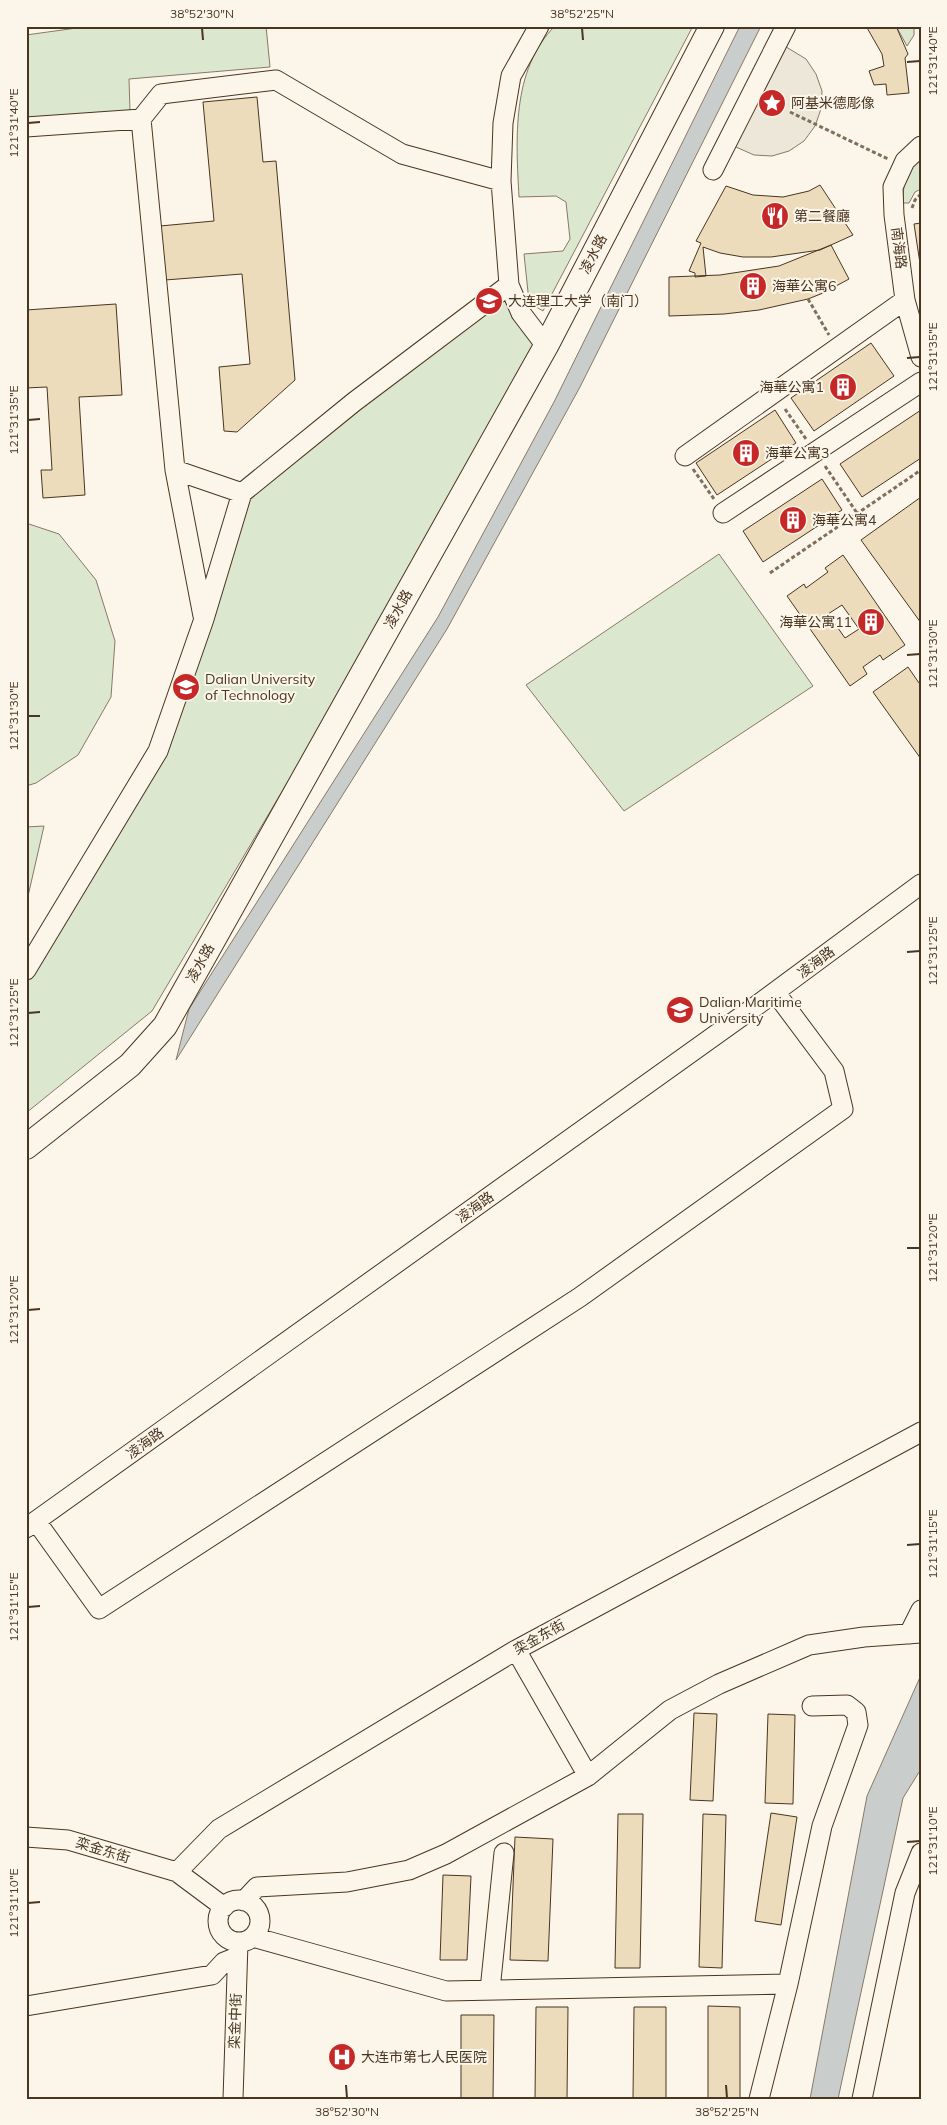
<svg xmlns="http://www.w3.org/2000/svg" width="947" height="2125" font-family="Mulish,'Noto Sans SC',sans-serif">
	<rect width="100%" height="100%" fill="#fbf6e9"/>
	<path fill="#dce7d0" stroke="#887966" d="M91,26H266L270,67L129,79L130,111L26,118V35Z
		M555,26H693L543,311L533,305L528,292L524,254L563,251L570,239L566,202L556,196L519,197C516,140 511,70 555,26Z
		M896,26H914V35L907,46Z
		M921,159V189L915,192L909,203H903C903,185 905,170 921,159Z
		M509,285L546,346L152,1011L26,1113V970L158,751L242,493Z
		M26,523L59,534L96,580L115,641L111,697L78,755L36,783L26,786Z
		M719,554L813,686L624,811L526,685Z
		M44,826L26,905V827Z"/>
	<path fill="#ede7d9" stroke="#887966" d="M778,42L806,59L816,74L822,91L821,109L815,126L804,141L789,151L772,156L754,155L727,143Z"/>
	<path fill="#c9cecd" stroke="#887966" d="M740,26H761L580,387L447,629L176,1060L189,1009L438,617L554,402Z
		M921,1675V1769L903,1798L838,2099H810L867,1796Z"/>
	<path fill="#ecdcbc" stroke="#4a3520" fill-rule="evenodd" d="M866,26H896L908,54L905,58L909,93L887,95L886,84L874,85L869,71L884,66L882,54Z
		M257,97L263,162L276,161L295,380L237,432L224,431L219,367L250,364L242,274L165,280L160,226L214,221L203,102Z
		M820,185L853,235L820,250L771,257H743L720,253L703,247L706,276L695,277V273L689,271L701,243L696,241L726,186L753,195L783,197L809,191Z
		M921,223V270L914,224Z
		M831,245L849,279L823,293L808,299L759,310L724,314L669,316V277L720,275L779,266Z
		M116,304L122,395L79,397L85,495L43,498L41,470H52L47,387L26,388V310Z
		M871,343L894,376L814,431L791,398Z
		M775,410L796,443L717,495L696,463Z
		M921,410V458L862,497L840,464Z
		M822,479L842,510L763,562L743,531Z
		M921,497V623L861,540Z
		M843,555L905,645L883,660L880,655L863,667L867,674L850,686L787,596L804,584L806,588L828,572L825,568ZM842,605L859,629L845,638L828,614Z
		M908,667L919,683L921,682V759L873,692Z
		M694,1713L717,1714L713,1801L690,1800Z
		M768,1714L795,1715L793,1804L765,1803Z
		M771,1813L797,1817L781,1925L755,1921Z
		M618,1814H643L640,1968H615Z
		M703,1814L726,1815L722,1968L699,1967Z
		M515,1837L553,1839L548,1961L510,1960Z
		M443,1875L471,1876L467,1960H440Z
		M708,2006L740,2007V2099H708Z
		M536,2007H568L567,2099H535Z
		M634,2007H666V2099H633Z
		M461,2015H494L493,2099H461Z"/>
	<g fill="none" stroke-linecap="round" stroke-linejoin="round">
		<g stroke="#4a3520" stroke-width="21">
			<path id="minor" d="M539,26L511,76L503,123L501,181L509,285L521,313L546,346
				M141,119L175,470L242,493
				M26,127L141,119L161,94L276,80L402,154L501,181
				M921,146L905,161L893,187L894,215L905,300L921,357
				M713,170L786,26
				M685,456L905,300
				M175,470L203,616
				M723,513L921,382
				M26,970L158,751L204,619L242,493L354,402L509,285
				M36,1521L99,1609L580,1297L843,1109L834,1071L775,992
				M26,1528L756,1006L921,884
				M909,1634L921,1610
				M516,1650L588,1776
				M26,1837L68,1840L177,1872L224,1907
				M177,1872L219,1829L516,1650L921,1432
				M218 1921a21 21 0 1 1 42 0a21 21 0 1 1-42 0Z
				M244,1901L257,1887L347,1882L409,1870L446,1854L588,1776L670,1710L719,1684L809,1645L864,1637L921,1633
				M253,1937L446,1991L788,1984
				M490,1990L504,1853
				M26,2006L212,1975L224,1962L237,1957
				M233,2099L238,1943
				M759,2099L788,1984L822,1826L858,1725L856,1712L847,1705L812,1706
				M862,2099L905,1893L921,1853"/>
		</g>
		<g stroke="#4a3520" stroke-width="26">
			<path id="major" d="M26,1147L130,1065L165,1026L546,346L712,26"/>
		</g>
		<path stroke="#7f6f5c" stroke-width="3" stroke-dasharray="4 2.5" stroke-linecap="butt" d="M790,112L888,159
			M912,208L915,200L921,194
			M808,299L829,335
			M785,409L806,439
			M825,466L857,513
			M693,469L714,499
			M770,573L921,470"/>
		<use href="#minor" stroke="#fbf6e9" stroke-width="19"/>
		<use href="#major" stroke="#fbf6e9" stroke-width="24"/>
	</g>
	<path fill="none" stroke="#4a3520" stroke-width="2" d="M202,28L203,40M582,28L583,40M907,62L920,61M28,123L40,122M907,358L920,357M28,420L40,419M907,655L920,654M28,716H40M907,952L920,951M28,1013L40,1012M907,1248H920M28,1310L40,1309M907,1545L920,1544M28,1607L40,1606M907,1842L920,1841M28,1903L40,1902M346,2085L347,2098M726,2085L727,2098"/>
	<defs>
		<g id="sight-disc" transform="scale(1.4375)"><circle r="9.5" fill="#c62828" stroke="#fbf6e9"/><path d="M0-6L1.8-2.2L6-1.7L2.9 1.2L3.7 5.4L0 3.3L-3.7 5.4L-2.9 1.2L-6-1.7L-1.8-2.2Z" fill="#fff"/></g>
		<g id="restaurant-disc" transform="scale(1.4375)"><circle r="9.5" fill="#c62828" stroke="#fbf6e9"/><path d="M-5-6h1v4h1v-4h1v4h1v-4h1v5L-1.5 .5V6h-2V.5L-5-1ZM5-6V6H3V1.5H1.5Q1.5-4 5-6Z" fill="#fff"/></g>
		<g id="building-disc" transform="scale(1.4375)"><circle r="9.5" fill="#c62828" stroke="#fbf6e9"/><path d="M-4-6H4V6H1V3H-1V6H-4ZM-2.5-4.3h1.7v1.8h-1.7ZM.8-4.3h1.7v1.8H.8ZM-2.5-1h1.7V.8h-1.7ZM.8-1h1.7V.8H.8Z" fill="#fff"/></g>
		<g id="university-disc" transform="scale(1.4375)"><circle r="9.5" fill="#c62828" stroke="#fbf6e9"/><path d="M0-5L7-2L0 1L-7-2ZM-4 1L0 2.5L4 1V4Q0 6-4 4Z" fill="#fff"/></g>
		<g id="hospital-disc" transform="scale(1.4375)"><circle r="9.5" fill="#c62828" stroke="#fbf6e9"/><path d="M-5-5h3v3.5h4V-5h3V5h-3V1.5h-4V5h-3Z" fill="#fff"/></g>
	</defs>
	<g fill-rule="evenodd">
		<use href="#sight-disc" x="772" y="103"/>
		<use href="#restaurant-disc" x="775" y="216"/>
		<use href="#building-disc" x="753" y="286"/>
		<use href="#university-disc" x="489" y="301"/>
		<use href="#building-disc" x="843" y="387"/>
		<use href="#building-disc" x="746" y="453"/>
		<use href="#building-disc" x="793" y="520"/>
		<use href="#building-disc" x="871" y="622"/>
		<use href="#university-disc" x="186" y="687"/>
		<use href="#university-disc" x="680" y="1010"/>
		<use href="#hospital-disc" x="342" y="2057"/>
	</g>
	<g text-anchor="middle" stroke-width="4" stroke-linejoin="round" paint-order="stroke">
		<g font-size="14" fill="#4a3520" stroke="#fbf6e9" text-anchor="start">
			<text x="791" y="108">阿基米德彫像</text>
			<text x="794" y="221">第二餐廳</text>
			<text x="772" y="291">海華公寓6</text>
			<text x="508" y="306">大连理工大学（南门）</text>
			<text x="824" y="392" text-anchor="end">海華公寓1</text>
			<text x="765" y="458">海華公寓3</text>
			<text x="812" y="525">海華公寓4</text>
			<text x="852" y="627" text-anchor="end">海華公寓11</text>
			<text x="205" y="684">Dalian University<tspan x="205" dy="16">of Technology</tspan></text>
			<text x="699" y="1007">Dalian Maritime<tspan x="699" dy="16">University</tspan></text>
			<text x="361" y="2062">大连市第七人民医院</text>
		</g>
		<g font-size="14" fill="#4a3520" stroke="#fbf6e9">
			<text transform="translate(899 248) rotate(83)" y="5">南海路</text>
			<text transform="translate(593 254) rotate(-63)" y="5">凌水路</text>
			<text transform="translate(398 609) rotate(-61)" y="5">凌水路</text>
			<text transform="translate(816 962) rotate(-37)" y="5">凌海路</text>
			<text transform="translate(200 963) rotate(-61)" y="5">凌水路</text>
			<text transform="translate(475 1207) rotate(-36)" y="5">凌海路</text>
			<text transform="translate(145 1443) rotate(-36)" y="5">凌海路</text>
			<text transform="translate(539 1637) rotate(-29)" y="5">栾金东街</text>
			<text transform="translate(103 1850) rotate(17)" y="5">栾金东街</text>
			<text transform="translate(235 2021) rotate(-88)" y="5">栾金中街</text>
		</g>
	</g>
	<rect width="947" height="2125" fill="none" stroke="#fbf6e9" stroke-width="55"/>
	<rect x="28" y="28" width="892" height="2070" fill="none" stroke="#4a3520" stroke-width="2"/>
	<g font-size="12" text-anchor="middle" fill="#4a3520">
		<text x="202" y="18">38°52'30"N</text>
		<text x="582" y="18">38°52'25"N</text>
		<text transform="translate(933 61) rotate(-90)" y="4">121°31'40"E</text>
		<text transform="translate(14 123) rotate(-90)" y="4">121°31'40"E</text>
		<text transform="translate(933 357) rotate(-90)" y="4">121°31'35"E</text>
		<text transform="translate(14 420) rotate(-90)" y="4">121°31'35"E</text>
		<text transform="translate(933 654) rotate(-90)" y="4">121°31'30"E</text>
		<text transform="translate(14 716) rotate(-90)" y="4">121°31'30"E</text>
		<text transform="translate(933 951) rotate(-90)" y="4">121°31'25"E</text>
		<text transform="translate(14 1013) rotate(-90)" y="4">121°31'25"E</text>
		<text transform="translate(933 1248) rotate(-90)" y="4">121°31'20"E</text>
		<text transform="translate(14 1310) rotate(-90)" y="4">121°31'20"E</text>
		<text transform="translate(933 1544) rotate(-90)" y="4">121°31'15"E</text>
		<text transform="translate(14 1607) rotate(-90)" y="4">121°31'15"E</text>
		<text transform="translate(933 1841) rotate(-90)" y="4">121°31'10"E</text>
		<text transform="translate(14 1903) rotate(-90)" y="4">121°31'10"E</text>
		<text x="347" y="2116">38°52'30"N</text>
		<text x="727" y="2116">38°52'25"N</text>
	</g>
</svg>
